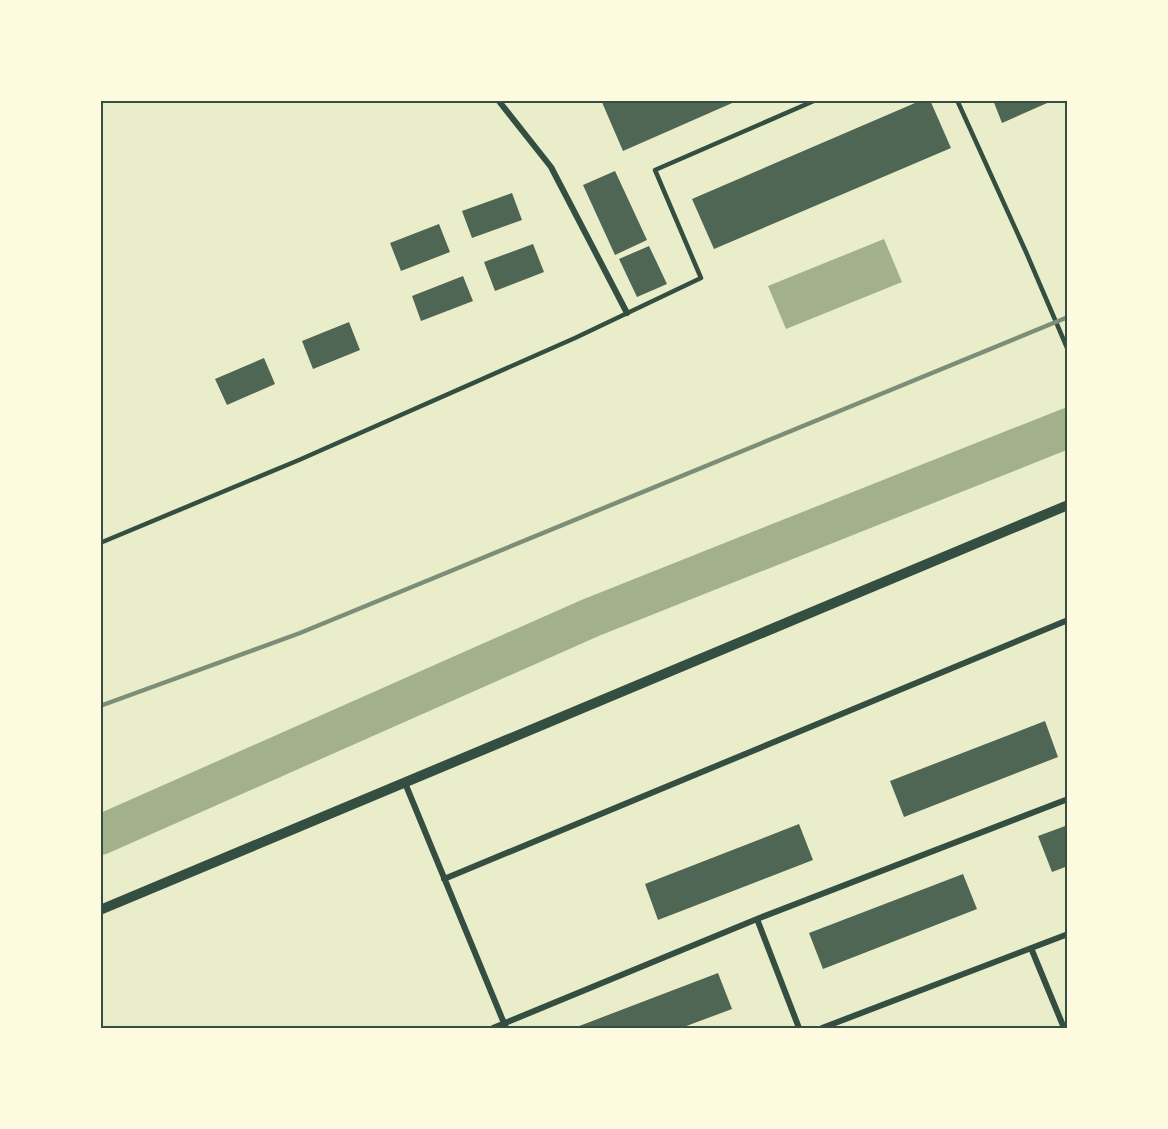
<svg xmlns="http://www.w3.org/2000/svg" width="1168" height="1129" font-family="Cabin,sans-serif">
	<rect width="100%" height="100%" fill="#e9edc9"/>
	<path fill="#a3b18a" d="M884,239L902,282L786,329L768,286Z"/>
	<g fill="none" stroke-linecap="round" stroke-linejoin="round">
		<path stroke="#a3b18a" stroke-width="40" d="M100,835L590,618L1068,428"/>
	</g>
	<path fill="#4f6655" d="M601,100H739L623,151Z
		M922,100H930L951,148L714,249L692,199Z
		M993,100H1054L1002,123Z
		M615,171L647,240L615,255L583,185Z
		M512,193L522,220L472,238L462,211Z
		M439,224L450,252L401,271L390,243Z
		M533,244L544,272L495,291L484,262Z
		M649,246L667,284L637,297L619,259Z
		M463,276L473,301L421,321L412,296Z
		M349,322L360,350L313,369L302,341Z
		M264,358L275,384L227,405L215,379Z
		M1045,721L1058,757L904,817L890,781Z
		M799,824L813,860L658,920L645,884Z
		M1068,825V866L1052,872L1038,836Z
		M963,874L977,909L823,969L809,933Z
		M718,973L732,1009L681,1028H574Z"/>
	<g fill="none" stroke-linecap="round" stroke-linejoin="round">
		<path stroke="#344e41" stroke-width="4.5" d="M957,100L1026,252L1068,350
			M100,543L299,460L575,338L701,278L655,170L816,100"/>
		<path stroke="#344e41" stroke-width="6" d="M498,100L551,167L627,313
			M405,783L506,1028
			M444,879L1068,620
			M757,919L1068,799
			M1031,948L1064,1028
			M493,1028L757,919L799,1028
			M822,1028L1068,934"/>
		<path stroke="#344e41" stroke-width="10" d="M100,910L1068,505"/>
		<path stroke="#7c8e77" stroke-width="4.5" d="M100,706L300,633L1068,317"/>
	</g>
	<rect width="1168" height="1129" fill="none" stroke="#fefae0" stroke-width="204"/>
	<rect x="102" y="102" width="964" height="925" fill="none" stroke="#344e41" stroke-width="2"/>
</svg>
